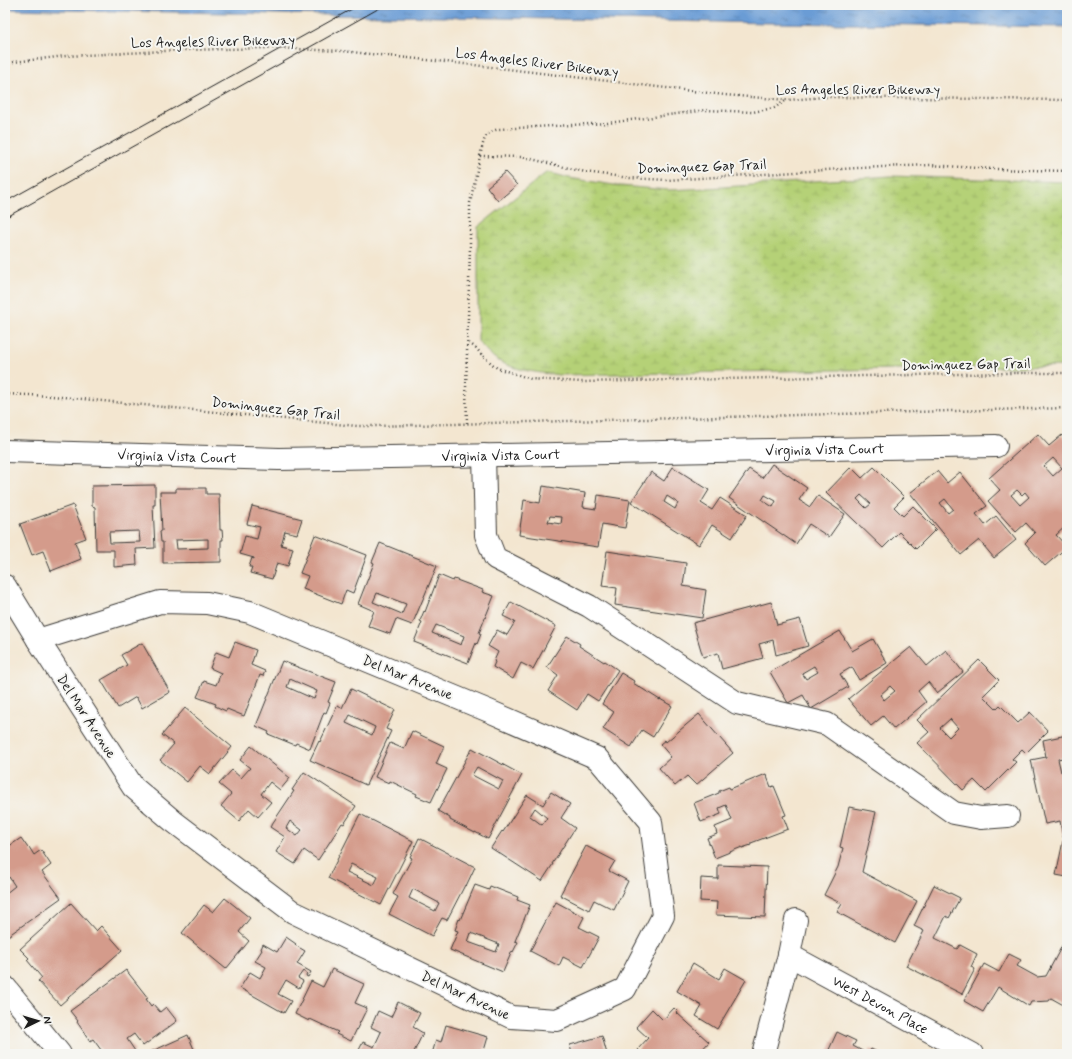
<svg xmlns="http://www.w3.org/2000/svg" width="1072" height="1059" font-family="Mynerve,sans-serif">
	<defs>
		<pattern id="wetland-marsh" width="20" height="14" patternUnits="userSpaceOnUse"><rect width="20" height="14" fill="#b5d177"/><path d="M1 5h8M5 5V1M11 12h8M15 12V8" fill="none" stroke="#9bb366"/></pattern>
		<pattern id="water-ripples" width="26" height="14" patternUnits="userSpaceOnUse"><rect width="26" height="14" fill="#6a9cd5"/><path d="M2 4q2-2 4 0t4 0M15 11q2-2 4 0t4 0" fill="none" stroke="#567eac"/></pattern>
	</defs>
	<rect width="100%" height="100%" fill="#f6f6f2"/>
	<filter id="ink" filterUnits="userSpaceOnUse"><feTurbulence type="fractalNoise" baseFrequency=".025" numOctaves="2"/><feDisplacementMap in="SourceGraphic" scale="8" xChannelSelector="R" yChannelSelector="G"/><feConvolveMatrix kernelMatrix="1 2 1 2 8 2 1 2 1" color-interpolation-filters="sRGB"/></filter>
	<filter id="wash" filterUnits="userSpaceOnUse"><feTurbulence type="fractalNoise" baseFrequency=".012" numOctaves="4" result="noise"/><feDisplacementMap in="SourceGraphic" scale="16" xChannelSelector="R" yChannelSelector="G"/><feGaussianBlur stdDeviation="0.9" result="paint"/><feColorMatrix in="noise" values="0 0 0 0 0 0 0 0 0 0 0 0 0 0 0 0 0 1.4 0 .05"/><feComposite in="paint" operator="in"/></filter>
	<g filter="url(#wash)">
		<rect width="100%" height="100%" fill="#f3e6d0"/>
		<path fill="url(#wetland-marsh)" stroke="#68764a" d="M547,172L569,178L620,186L669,190L708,188L891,176L1067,182V366L559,375C542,373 517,371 501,362C491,357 485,349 478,341V227Z"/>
		<path fill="url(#water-ripples)" stroke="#435c78" d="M5,5H1067V27L771,23L5,9Z"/>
		<g id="blocks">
			<path fill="#d49b8b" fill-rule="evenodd" d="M505,172L517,185L498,201L487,187Z
				M1038,434L1049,446L1062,435L1067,441V525L1056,535L1067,547L1045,566L1025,543L1035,533L1026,523L1016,532L988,501L1000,490L989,478ZM1053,458L1062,468L1053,476L1044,466ZM1017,490L1022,495L1025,492L1029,497L1020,505L1011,495Z
				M772,464L807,488L799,500L810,507L818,496L845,514L829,537L809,524L796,544L729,498L749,469L762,478ZM765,495L776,501L773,507L762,500Z
				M673,467L709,490L701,503L712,510L720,498L747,515L732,538L712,525L699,545L631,502L651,472L664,481ZM667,496L678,503L675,509L664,502Z
				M851,467L862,478L874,467L904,497L894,507L903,516L913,506L936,529L916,549L899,532L883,548L826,493ZM861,495L871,504L866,508L857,499Z
				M937,471L947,483L960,472L987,506L976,514L985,525L996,516L1016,540L994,558L979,540L961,555L910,493ZM945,499L953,509L948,513L940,503Z
				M155,485V505H153L155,548L136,549L137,565L114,567V550H96L95,507L92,506V486ZM139,531L140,542L110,543L109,532Z
				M543,486L585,493L583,507L596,509L598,495L630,500L625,528L602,524L598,547L519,535L524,500L540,503ZM550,516L562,517L561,524L548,522Z
				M176,488H206V494H219L220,530H222L223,540H221V562L163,563V542H161L160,531H162L160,492H176ZM208,539V548L177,549L176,540Z
				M73,505L86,538L75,542L81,559L51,571L43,551L32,555L20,524Z
				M252,506L302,519L297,534L285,531L281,545L293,548L288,566L277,563L272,579L250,573L252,567H249L252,558L254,559V558L240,554L245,536L257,539L260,527L247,524Z
				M315,535L367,555L353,593L346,590L341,604L303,589L308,576L300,573Z
				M380,543L437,566L412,625L396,619L390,634L368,626L374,611L358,604L374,563L372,562ZM377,593L406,604L402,614L373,602Z
				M607,551L686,563L683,586L706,590L702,618L615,605L617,588L602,586Z
				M439,575L453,581L454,579L483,590L482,592L494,596L479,633L481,634L477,644L476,643L468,663L414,642L422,622L420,621L424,611L425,612ZM436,625L464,636L461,645L432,633Z
				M511,602L556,626L533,669L521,663L513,679L493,667L495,662L494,661L498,652L488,646L497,630L507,635L515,622L503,616Z
				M771,602L777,625L800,619L808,646L776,655L773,640L759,644L763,658L722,669L718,653L703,657L693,623Z
				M840,631L852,651L873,639L887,663L859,680L852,667L840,674L848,687L811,709L803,695L788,703L770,672ZM814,666L818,672L806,679L802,673Z
				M567,636L580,644L579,646L604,662L605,661L618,670L598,701L587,694L577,710L548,691L558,675L547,667Z
				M235,642L256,650L251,665L265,671L263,676L260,675L244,716L227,709L226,711L215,706L216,704L197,697L204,681L216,685L221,673L210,668L216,652L229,657Z
				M142,643L170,692L142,708L136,697L118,708L101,680L127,665L121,655Z
				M911,647L927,666L946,650L963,672L937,693L928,682L918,691L926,702L894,729L883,716L871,726L848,699ZM890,686L895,691L884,700L880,695Z
				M979,660L999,680L983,696L996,709L1000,705L1018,723L1030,712L1048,731L1026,753L1022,749L1012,759L1016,762L986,792L974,780L963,790L917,743L929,732L917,720ZM950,719L958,728L949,737L940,728Z
				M282,661L336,682L328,702L330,703L326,713L324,712L310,749L296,743L295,745L268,734L269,732L256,726ZM290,679L317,691L314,699L287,687Z
				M621,673L634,681L633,683L660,700V699L672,706L653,737L642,730L631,747L603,729L614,712L602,704Z
				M351,689L395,710L386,729L391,731L366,785L310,760L319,741L320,742L337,706L342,708ZM350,715L375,727L372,735L346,723Z
				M185,708L232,747L210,774L200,766L187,782L160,760L174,744L162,735Z
				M699,714L733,753L696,785L687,776L675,786L659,768L671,757L660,744L665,740L666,742Z
				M412,731L444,746L436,764L447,769L431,802L416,796L417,794L390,781L389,783L375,777L390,743L404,749Z
				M1067,735V757L1058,759L1061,772L1067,770V836L1063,837L1060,821L1045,824L1031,760L1046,757L1043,740Z
				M251,746L290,778L280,790L270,782L261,794L271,802L258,817L249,809L239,821L221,806L231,794L219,784L232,770L241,778L250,768L240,760Z
				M472,748L522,775L488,839L475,832V833L450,820V818L438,811ZM477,767L503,781L499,789L472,775Z
				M304,772L356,806L344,824L342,823L318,860L304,850L295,864L276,852L285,837L270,827L294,791L292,790ZM290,821L302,830L297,836L286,828Z
				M766,774L771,787L774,786L786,815L783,816L788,829L751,843V845L742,848V847L715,858L707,838L717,834L715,827L732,820L726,805L719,808L721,814L701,822L694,803L719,793V791L729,787L730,789Z
				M551,792L570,804L561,818L575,828L552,864H553L542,881L491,848L502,831L503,832L527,795L543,805ZM535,808L547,818L542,825L530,816Z
				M849,807L876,812L862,872L917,901L895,943L837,912L842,904L824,895L838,867L843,848L840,847Z
				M360,814L413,841L381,905L328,878ZM351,864L378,877L374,885L347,872Z
				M21,838L28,848L29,847L34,855L41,850L51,865L42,872L61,898L5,938V894L15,886L9,877L5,880V849Z
				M419,838L475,867L466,886L465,885L447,920L442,918L432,936L389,914L398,897L393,894L412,858L410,857ZM413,889L439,903L435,911L409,898Z
				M1063,841L1067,842V877L1056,875Z
				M586,846L615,861L609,871L628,881L614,910L594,900L589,910L560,895Z
				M718,865L767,867L765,917L716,915L717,902L700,901L701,878L718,879Z
				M475,885L489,890L490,886L518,897L517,900L530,905L515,941L518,942L513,952L512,951L503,972L450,950L458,931L455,930L459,919L460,920ZM471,933L499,944L496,952L468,942Z
				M934,885L960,898L949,918L946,916L935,938L957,949L960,945L977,954L971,967L975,969L962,994L906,966L924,931L914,926Z
				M225,898L250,918L239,932L249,941L226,969L182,933L204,905L213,912Z
				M556,902L584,917L579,927L599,937L583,967L563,957L559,966L530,951Z
				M71,903L96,931L101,926L122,950L60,1005L38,981L42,978L27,960L29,958L20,949Z
				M286,937L296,944L295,945L305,951L297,964L311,972L308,977L306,976L307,974L303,971L298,978L303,981L299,988L286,980L278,994L291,1001L284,1013L240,988L250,972L260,978L266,967L255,961L262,950L261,949L263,944L277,952Z
				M1065,940H1067V1007L1051,998L1049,1001L1031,1002L1029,1006L998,987L983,1012L964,1001L984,964L999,972L1009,954L1021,960L1017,966L1037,977L1046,976Z
				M693,963L719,979L725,968L746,980L717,1029L696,1016L702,1006L677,991Z
				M332,969L364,984L355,1003L367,1008L351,1041L336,1034L338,1032L310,1019L309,1021L295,1014L311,981L323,987Z
				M126,970L148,998L146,999L151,1006L153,1004L160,1012L166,1007L177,1021L143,1046L134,1034L127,1039L135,1051L131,1054H104L93,1039L90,1041L77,1022L78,1021L70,1011Z
				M398,1002L420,1013L413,1027L423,1033L413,1054H357L363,1042L374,1047L381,1032L371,1027L378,1011L391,1017Z
				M674,1008L678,1012L677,1013L709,1042L698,1054H647L643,1051L641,1053L638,1049L648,1038L636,1027L652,1009L663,1020Z
				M446,1025L488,1037L483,1054H432L436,1040L441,1042Z
				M837,1032L856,1041L853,1046L868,1054L871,1049L881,1054H827Z
				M188,1035L196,1054H146Z
				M602,1036L607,1054H572L570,1045Z"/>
		</g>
	</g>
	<g filter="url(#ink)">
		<use href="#blocks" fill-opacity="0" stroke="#3c3a37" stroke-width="1"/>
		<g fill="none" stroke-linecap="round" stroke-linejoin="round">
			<g stroke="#3c3a37" stroke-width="24">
				<g id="minor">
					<path id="s1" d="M5,451L279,459L996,446"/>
					<path d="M484,455L486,535L495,558L589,606L737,703L827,724L954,813L981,818L1008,816"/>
					<path d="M5,586L38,640"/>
					<path d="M160,602L207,603L250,612L489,711L597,758L651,822L663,916L625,989L557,1020L511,1017L293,912L173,821L133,787L38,640Z"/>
					<path id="s2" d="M789,955L972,1054"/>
					<path d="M5,987L60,1054"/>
					<path d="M763,1054L789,955L796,920"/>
				</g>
			</g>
			<path stroke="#3c3a37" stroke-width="2.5" stroke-dasharray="1 3" stroke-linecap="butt" d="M5,63L66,56L185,50L271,48L342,51L474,65L725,95L788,100L825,97L1067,100
				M480,156C484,141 483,133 499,129L608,123L706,110L753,112L774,108L787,100
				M469,343L476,348L483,356L497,368L531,379L581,382L1010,373H1067
				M5,394L52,396L357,426H375L1067,408
				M467,423L466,388L470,247V203L480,156L523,157L585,172L630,178L666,180L700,178L859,168L931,165L994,169L1067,171"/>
			<use href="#minor" stroke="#fff" stroke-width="22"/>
			<path stroke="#1c1c1c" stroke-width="1" d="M5,202L359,5
				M5,218L385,5"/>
		</g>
	</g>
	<g text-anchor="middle" stroke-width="4" stroke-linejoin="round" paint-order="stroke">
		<g font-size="14" fill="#1c1c1c" stroke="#f6f6f2">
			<text transform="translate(213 41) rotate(-1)" y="5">Los Angeles River Bikeway</text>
			<text transform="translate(537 62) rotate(7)" y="5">Los Angeles River Bikeway</text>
			<text x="858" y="94">Los Angeles River Bikeway</text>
			<text transform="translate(702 166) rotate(-2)" y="5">Dominguez Gap Trail</text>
			<text transform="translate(966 364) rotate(-1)" y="5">Dominguez Gap Trail</text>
			<text transform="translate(276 408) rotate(6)" y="5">Dominguez Gap Trail</text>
			<text dy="5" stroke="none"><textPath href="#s1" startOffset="820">Virginia Vista Court</textPath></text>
			<text dy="5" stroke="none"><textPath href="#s1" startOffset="496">Virginia Vista Court</textPath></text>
			<text dy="5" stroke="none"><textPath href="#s1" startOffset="172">Virginia Vista Court</textPath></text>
			<text transform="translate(408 677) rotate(22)" y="5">Del Mar Avenue</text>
			<text transform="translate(87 716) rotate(57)" y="5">Del Mar Avenue</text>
			<text transform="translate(466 995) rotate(25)" y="5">Del Mar Avenue</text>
			<text dy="5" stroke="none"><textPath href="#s2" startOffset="104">West Devon Place</textPath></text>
		</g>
	</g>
	<rect width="1072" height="1059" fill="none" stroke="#f6f6f2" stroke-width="20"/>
	<g transform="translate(38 1021) rotate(85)" stroke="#f6f6f2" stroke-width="3" paint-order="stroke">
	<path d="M0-3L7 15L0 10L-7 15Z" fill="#1c1c1c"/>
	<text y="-6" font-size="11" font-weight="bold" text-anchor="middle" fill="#1c1c1c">N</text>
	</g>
</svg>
